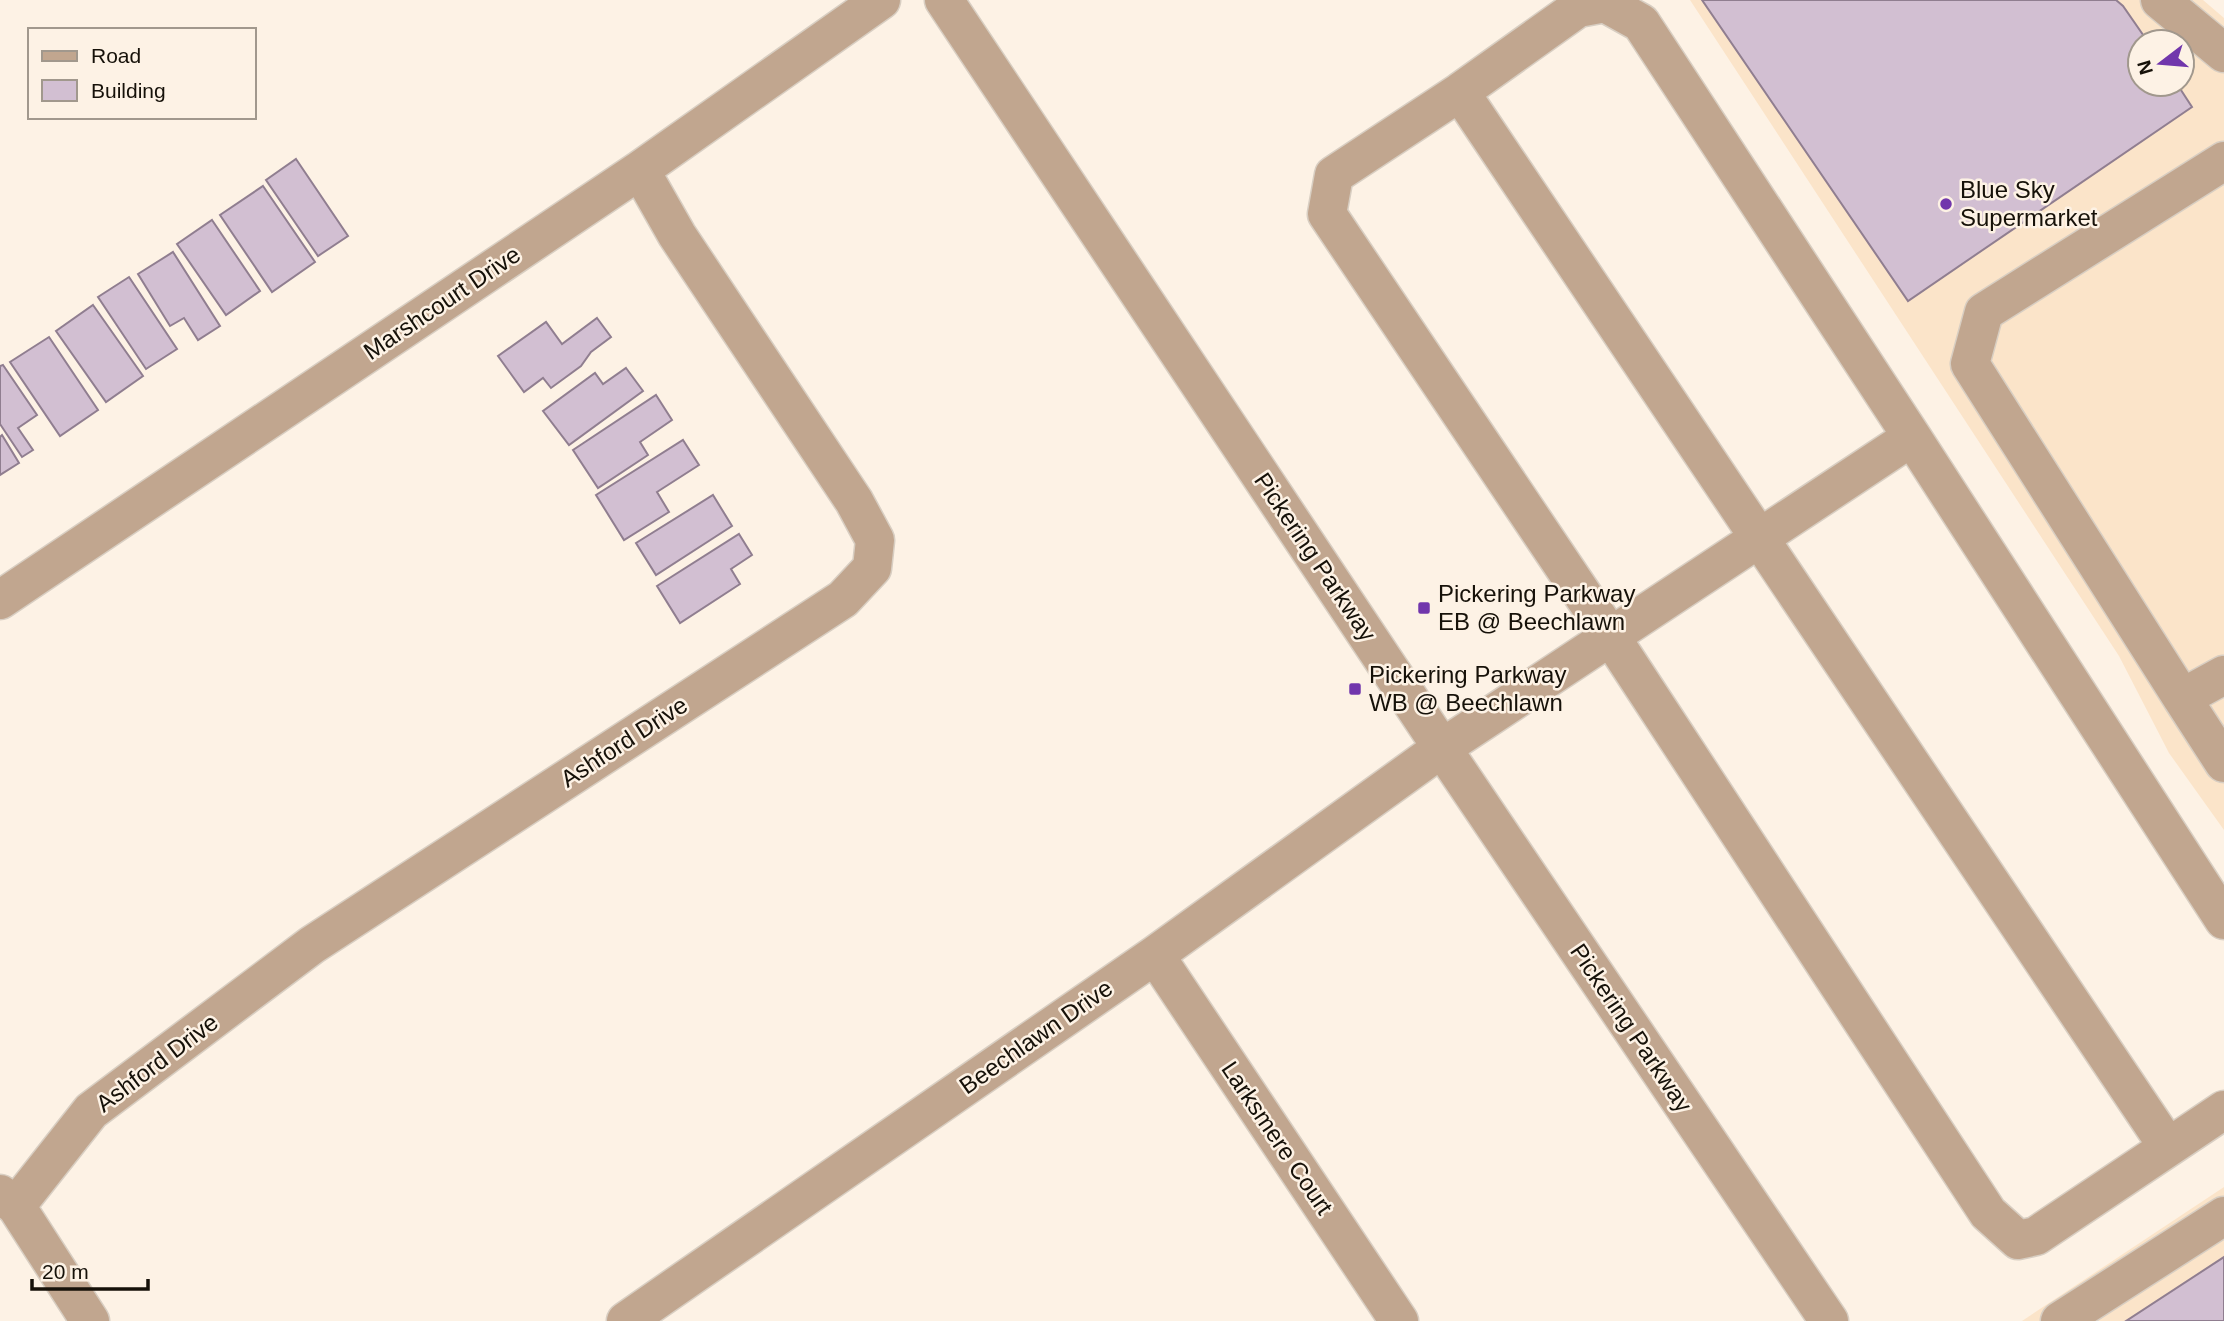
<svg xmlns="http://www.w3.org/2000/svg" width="2224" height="1321" font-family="Arial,sans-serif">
	<rect width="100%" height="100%" fill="#fdf2e5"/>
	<path fill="#fbe4c9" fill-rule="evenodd" d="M1690,0H2203L2224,18V830L2169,753L2119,656ZM2140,42H2182V84H2140Z
		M2224,1187V1321H2022Z"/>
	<path fill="#d2bfd2" stroke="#907e90" stroke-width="2" d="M1702,0H2116L2123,6L2148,42H2140V84H2177L2192,107L1908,301Z
		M296,159L348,236L318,256L266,180Z
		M263,186L315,262L272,292L220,215Z
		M212,220L260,291L226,315L177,244Z
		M173,252L220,326L198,340L184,318L170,326L138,274Z
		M129,277L177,349L146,369L98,297Z
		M93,305L143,376L106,402L56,331Z
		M597,318L611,337L591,352L581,366L551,388L543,378L524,392L498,356L546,322L562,344Z
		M49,337L98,410L60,436L10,362Z
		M3,365L37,415L18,428L33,450L22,457L0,424V366Z
		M626,368L643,391L569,445L543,411L595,373L603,384Z
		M656,395L672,420L640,442L648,455L598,488L573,450Z
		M2,435L19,463L0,475V437Z
		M683,440L699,465L657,492L669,512L624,540L596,495Z
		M713,495L732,526L656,575L636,543Z
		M739,534L752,555L731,569L740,584L680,623L657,586Z
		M2224,1257V1321H2126Z"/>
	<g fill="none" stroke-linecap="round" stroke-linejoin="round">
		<g stroke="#d8cec2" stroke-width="41">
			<path id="minor" d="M944,0L1442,748L1829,1321
				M2160,0L2224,53
				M1460,92L2168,1147
				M0,600L640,170L881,0
				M2224,675L2182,698L2224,763
				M2182,698L1970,364L1984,312L2224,161
				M2224,920L1912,437L1641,23L1605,3L1578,8L1460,92L1334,175L1327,214L1611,637L1988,1213L2018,1240L2036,1236L2224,1110
				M1155,955L1399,1321
				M0,1194L16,1206L90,1321
				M16,1206L91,1111L312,945L843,599L872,568L875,540L854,501L677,235L640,170
				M626,1321L1155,955L1442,748L1912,437
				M2060,1321L2224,1216"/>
		</g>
		<use href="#minor" stroke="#c1a68f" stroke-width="38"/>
	</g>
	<g fill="#7136ac" stroke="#fdf2e5" stroke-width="2.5">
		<circle cx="1946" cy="204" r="7"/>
		<rect x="1417" y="601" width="14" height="14" rx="3.5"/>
		<rect x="1348" y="682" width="14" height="14" rx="3.5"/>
	</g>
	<g text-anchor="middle" stroke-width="5" stroke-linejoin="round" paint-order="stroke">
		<g font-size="24" fill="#161109" stroke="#fdf2e5" text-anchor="start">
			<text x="1960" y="198">Blue Sky<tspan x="1960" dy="28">Supermarket</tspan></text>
			<text x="1438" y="602">Pickering Parkway<tspan x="1438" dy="28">EB @ Beechlawn</tspan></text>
			<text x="1369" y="683">Pickering Parkway<tspan x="1369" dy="28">WB @ Beechlawn</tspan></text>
		</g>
		<g font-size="24" fill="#161109" stroke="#fdf2e5">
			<text transform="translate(442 303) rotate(-34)" y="8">Marshcourt Drive</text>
			<text transform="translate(1315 557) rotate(56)" y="8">Pickering Parkway</text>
			<text transform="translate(624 742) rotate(-33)" y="8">Ashford Drive</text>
			<text transform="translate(1631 1028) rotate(56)" y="8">Pickering Parkway</text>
			<text transform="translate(1036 1037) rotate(-35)" y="8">Beechlawn Drive</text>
			<text transform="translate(157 1063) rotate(-37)" y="8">Ashford Drive</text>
			<text transform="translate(1277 1138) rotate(56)" y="8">Larksmere Court</text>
		</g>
	</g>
	<rect x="28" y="28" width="228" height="91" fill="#fdf2e5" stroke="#a1988d" stroke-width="2"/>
	<rect x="42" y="51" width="35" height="10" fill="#c1a68f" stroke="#a1988d" stroke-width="2"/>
	<text x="91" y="63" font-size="21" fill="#161109">Road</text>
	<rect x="42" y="80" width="35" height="21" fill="#d2bfd2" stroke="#a1988d" stroke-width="2"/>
	<text x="91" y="98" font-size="21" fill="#161109">Building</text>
	<g transform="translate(2161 63) rotate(254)"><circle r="33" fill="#fdf2e5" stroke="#a1988d" stroke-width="2"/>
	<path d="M0-5L12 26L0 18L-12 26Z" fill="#7136ac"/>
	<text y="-10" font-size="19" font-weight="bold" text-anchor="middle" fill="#161109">N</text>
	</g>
	<path d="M32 1279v10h116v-10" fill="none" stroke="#161109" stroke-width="3.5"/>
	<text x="42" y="1279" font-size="21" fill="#161109" stroke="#fdf2e5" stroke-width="5" paint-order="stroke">20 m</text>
</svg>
